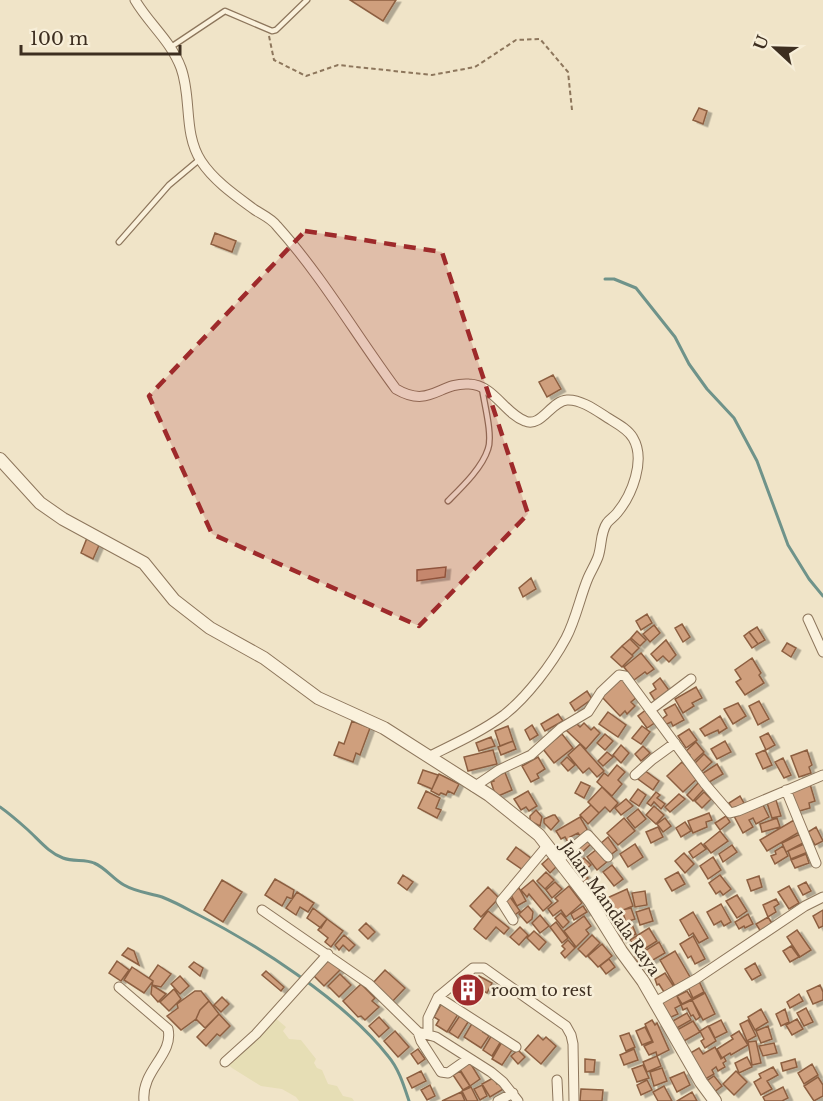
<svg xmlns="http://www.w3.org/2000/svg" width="823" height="1101" font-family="'Libre Baskerville',serif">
	<defs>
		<filter id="shadow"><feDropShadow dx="4.5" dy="2.5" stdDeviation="0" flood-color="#0004"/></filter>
	</defs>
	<rect width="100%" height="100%" fill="#f0e4c8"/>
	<path fill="#e6deb5" d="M273,1016L286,1027L283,1031L289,1039L301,1040L316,1059L314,1063L317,1068L322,1070L328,1084L337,1086L343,1096L352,1098L354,1101H299L296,1097L282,1089L261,1086L232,1068L227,1063Z"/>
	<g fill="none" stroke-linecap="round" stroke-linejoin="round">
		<path stroke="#6f938a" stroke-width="3" d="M605,279H614L636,288L675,337L689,364L707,389L734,418L757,461L788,545L809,579L823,596
			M0,807C10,814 19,822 28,830C39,840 49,853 63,858C73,862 85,859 94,863C106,868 113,879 124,885C136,892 149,893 162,897C172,901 182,906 191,911C255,943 344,1000 388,1056C399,1069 404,1086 409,1101"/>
	</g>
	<path fill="#cf9f7d" stroke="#8d5f41" stroke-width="1.5" filter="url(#shadow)" d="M350,0H396L383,21Z
		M699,108L707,111L703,124L693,120Z
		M215,233L236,241L232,252L211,244Z
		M553,375L561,389L547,397L539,382Z
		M87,538L100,543L93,559L81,553Z
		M446,567L445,577L417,581V570Z
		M531,578L536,589L523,597L519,588Z
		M647,614L652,623L641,630L636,621Z
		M682,624L690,637L683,642L675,628Z
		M654,625L660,633L650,642L643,634Z
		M757,627L765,640L758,644L749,632Z
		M637,631L646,640L640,646L631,638Z
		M749,632L758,644L752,648L744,636Z
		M630,639L639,648L632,655L622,646Z
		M666,640L676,655L669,662L663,656L657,661L651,654Z
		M787,643L796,648L791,657L782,651Z
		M622,646L633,656L622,667L611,657Z
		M641,653L654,669L647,674L645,672L634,680L624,667Z
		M752,658L761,673L759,675L764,683L745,695L736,682L741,679L735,670Z
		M621,677L637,697L631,702L635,706L627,714L625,711L620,716L601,696Z
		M660,678L671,693L657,704L650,693L656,689L653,684Z
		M696,687L702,698L692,703L694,706L683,713L675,699Z
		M587,691L592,699L575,711L570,703Z
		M759,701L769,719L758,725L749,706Z
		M738,703L746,716L733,724L724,709Z
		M675,704L684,720L673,726L671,722L665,725L662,719L667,715L664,710Z
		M647,709L656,722L647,728L638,716Z
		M608,712L626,725L618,737L599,724Z
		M558,714L563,721L545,731L541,724Z
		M720,716L727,728L719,733L718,730L705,736L700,729Z
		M352,721L370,728L360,755L356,753L353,762L334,755L339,742L344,744Z
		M575,722L580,727L584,723L591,730L594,727L600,733L586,749L566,730Z
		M532,725L538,735L530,740L525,730Z
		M508,726L513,741L500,746L495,731Z
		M642,726L650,732L641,744L632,738Z
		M689,729L697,740L686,748L678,736Z
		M768,733L775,745L766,750L760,737Z
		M562,734L573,748L554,763L543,749Z
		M605,734L613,741L605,750L597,743Z
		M491,737L495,746L479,751L476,743Z
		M513,741L516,749L501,755L498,747Z
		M725,741L731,752L717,759L711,749Z
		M696,742L704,752L692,763L688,757L690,755L686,751Z
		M580,744L604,771L597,777L589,768L583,773L568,755Z
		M621,745L629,753L621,763L613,755Z
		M643,746L650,753L641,761L635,754Z
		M493,750L497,764L468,771L464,757Z
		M765,750L772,765L763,769L756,754Z
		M807,750L812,765L809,767L811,773L799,777L791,756Z
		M607,752L613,757L603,766L598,761Z
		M704,754L712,762L700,773L693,765Z
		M538,757L545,769L537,774L539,778L531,782L522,766Z
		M567,757L575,765L568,771L561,763Z
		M783,758L791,775L784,778L775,762Z
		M682,762L698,778L683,792L667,776Z
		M717,764L723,774L706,784L700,775Z
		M617,765L625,772L618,780L622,784L612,796L597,782L604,773L608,776Z
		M423,770L438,775L432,789L418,783Z
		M504,770L512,790L496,797L491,782L494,781L492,775Z
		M644,770L659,781L653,790L638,779Z
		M439,774L459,784L454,794L448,791L446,795L441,793L439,795L431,791Z
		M581,782L590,786L584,798L575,793Z
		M699,782L705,788L693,801L687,795Z
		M810,784L815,801L809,803L810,808L796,812L790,789Z
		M602,787L618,803L610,812L605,807L599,813L588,802Z
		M638,789L646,795L639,806L630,800Z
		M426,791L440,798L436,808L441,810L437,818L418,808Z
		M528,791L537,806L529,811L526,807L521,810L514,799Z
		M656,792L660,795L657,798L665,804L661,809L654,802L651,806L647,803Z
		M704,792L711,799L702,808L695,801Z
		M679,794L685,799L670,812L665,807Z
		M740,796L745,805L734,812L729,803Z
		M626,799L633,806L621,815L615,808Z
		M776,800L781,816L772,818L767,803Z
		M761,801L769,817L756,824L753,818L749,820L753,827L743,833L734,816Z
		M591,805L599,813L588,824L580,815Z
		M654,806L664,815L656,824L646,815Z
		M638,809L646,819L635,828L627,818Z
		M536,810L542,817L540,826L530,821V816Z
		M709,813L712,820L706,822L707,827L693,833L688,821Z
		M553,815H555L559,821L551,830L544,823V819Z
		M726,816L730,822L720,830L715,823Z
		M580,817L587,829L586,833L580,836L578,833L570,837L572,840L568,842L565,837L561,839L556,831Z
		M624,818L635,831L618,845L607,833Z
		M665,818L671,826L663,832L657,824Z
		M777,818L780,827L762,832L760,824Z
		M794,820L801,831L767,851L760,840Z
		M685,822L691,831L681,837L676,828Z
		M658,827L663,837L651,843L646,832Z
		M816,827L823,841L815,845L808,832Z
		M720,831L728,841L711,853L704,844Z
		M800,834L805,842L786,852L782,843Z
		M608,837L617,850L609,856L600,844Z
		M588,839L592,843L574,860L578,864L584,858L591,865L583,872L588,878L581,884L562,864Z
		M701,843L706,849L693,858L689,852Z
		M635,844L643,857L628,867L620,854Z
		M804,844L808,852L791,859L788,851Z
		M732,845L737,852L723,862L719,854Z
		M783,846L788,856L775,864L771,856L776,854L775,851Z
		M516,847L532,859L523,870L507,859Z
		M597,849L608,861L597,870L587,857Z
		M684,853L694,864L685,873L675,861Z
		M806,854L809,863L795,868L791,860Z
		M551,856L558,865L550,873L542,864Z
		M713,857L721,870L708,879L700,866Z
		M612,865L623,879L614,886L603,872Z
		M546,872L554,880L545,889L537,881Z
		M678,872L685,884L672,891L665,879Z
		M403,875L413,882L407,890L398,883Z
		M720,875L731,889L723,895L720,891L716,894L709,883Z
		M759,876L762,887L751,891L747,880Z
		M275,879L294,890L292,899L287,897L282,906L265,895Z
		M222,880L242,892L223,922L204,910Z
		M533,880L552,903L543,911L529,894L527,897L521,890Z
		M555,882L562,889L552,898L546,890Z
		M806,882L811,891L803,895L798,886Z
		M569,886L582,903L566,917L561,910L553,916L548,909L558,901L555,898Z
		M789,886L799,903L789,909L778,892Z
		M488,887L499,898L481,917L470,906Z
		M519,888L526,901L517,906L510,893Z
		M627,889L633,906L611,915L605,899Z
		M645,891L647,905L635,907L632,893Z
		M297,892L314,903L308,912L300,907L296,915L286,908Z
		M737,895L747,911L737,918L726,901Z
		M510,897L520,911L512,917L502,902Z
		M776,899L779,904L774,907L776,912L768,917L763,905Z
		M721,904L731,922L724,926L721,921L714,925L707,912Z
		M528,906L533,912L532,919L527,923L519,914Z
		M583,906L587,912L574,920L571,914Z
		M313,908L327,919L321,928L307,918Z
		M631,908L635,919L626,922L622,910Z
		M649,908L653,921L640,925L636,912Z
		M823,910V926L819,928L813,916Z
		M488,911L509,928L504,934L496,927L486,939L474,929Z
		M693,912L708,938L699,943L693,933L689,936L680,920Z
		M561,913L569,922L563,928L555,918Z
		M748,914L753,924L745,928L744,926L739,929L735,922Z
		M540,915L549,926L540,933L532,923Z
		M584,916L591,926L586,930L589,934L576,947L564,931Z
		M768,917L773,925L761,932L756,924Z
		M327,919L343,931L331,947L325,942L328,938L318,930Z
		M556,922L568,938L562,943L550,927Z
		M631,922L636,934L622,940L617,928Z
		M366,923L375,932L368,939L359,930Z
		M520,927L528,935L519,945L510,937Z
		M649,928L657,941L638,953L630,940Z
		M797,930L811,950L800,957L787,937Z
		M534,931L546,942L539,950L527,938Z
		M344,935L355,945L349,951L343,945L339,950L335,945Z
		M592,935L600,943L586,957L578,949Z
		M693,936L705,959L695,964L691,956L688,958L680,944Z
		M568,940L575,948L565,958L561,953L565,949L562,946Z
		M659,942L665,953L641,967L635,957Z
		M602,944L612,956L598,967L588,956Z
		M791,946L799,957L790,962L783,951Z
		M128,948L134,951L139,965L122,955Z
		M675,951L690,977L675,986L660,960Z
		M331,958L341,969L324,986L313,975Z
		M609,959L615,967L606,974L600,966Z
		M117,961L129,970L121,981L109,973Z
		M194,962L203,968L200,976L189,967Z
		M755,963L761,975L752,980L745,969Z
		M158,965L171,974L161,987L152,985L153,981L149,978Z
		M132,967L153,981L144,993L124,980Z
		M385,970L405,988L391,1003L372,984Z
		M266,971L284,987L281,991L262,975Z
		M665,973L674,987L664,992L659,984L657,985L655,979Z
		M340,974L351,985L339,997L328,986Z
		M180,976L189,986L180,994L171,984Z
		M479,976L492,983L487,993L474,985Z
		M698,979L704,992L693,998L687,985Z
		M462,980L479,991L474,1000L457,990Z
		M361,984L375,998L372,1001L379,1007L365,1020L361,1016L358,1017L343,1001Z
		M152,985L166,994L158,1002L151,994Z
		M820,985L823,992V1000L813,1004L807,991Z
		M174,989L181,999L169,1011L160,1002Z
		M195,991H201L209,1001L200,1010L196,1019L181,1030L167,1016L178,1008L177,1004Z
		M687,991L692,999L682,1004L677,996Z
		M705,993L715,1014L703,1020L692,1000Z
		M676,994L681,1005L675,1008L678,1014L669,1018L661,1000Z
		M799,994L803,1001L790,1008L787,1002Z
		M222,997L229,1004L221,1012L214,1005Z
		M692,1000L700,1017L696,1020L693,1015L691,1016L687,1008L683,1010L681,1005Z
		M209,1001L219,1014L205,1028L196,1019L200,1010Z
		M443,1001L460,1011L447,1032L436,1025L439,1020L434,1017Z
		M806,1008L813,1022L804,1026L797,1013Z
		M761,1009L768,1022L755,1030L748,1017Z
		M785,1009L789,1022L781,1026L776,1014Z
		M687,1013L691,1020L675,1029L671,1022Z
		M219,1014L230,1026L220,1036L217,1034L206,1046L197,1037Z
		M461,1014L470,1019L458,1038L449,1032Z
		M379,1017L389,1028L379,1037L369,1026Z
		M797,1019L803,1029L792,1035L786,1025Z
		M474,1020L486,1028L483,1032L489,1036L481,1048L464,1037Z
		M652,1020L655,1025L657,1023L669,1050L657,1056L656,1052L649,1055L644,1046L653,1042L645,1024Z
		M721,1020L727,1032L715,1038L709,1026Z
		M748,1020L756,1036L747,1041L740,1024Z
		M693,1021L700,1032L684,1041L677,1030Z
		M708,1026L716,1041L705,1048L701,1041L704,1039L700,1031Z
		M768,1026L772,1039L761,1043L756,1031Z
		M645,1027L652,1041L642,1045L636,1031Z
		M395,1031L409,1047L398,1057L384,1041Z
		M739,1031L748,1045L731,1055L730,1053L722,1058L717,1049L733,1039L731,1036Z
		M493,1033L503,1038L492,1056L483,1050Z
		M629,1033L635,1047L626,1051L620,1036Z
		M538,1035L543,1040L546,1037L556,1046L541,1064L525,1050Z
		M503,1040L514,1047L502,1065L492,1059Z
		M756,1041L761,1063L752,1065L748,1042Z
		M774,1043L777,1053L763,1056L759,1046Z
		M715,1047L721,1059L724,1057L726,1061L723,1063L725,1067L718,1071L716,1067L712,1070L714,1074L702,1081L687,1055L699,1048L703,1054Z
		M418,1049L425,1059L418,1064L411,1054Z
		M634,1049L638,1060L624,1065L620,1055Z
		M518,1050L525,1057L518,1064L511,1056Z
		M657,1056L661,1066L647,1072L643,1062Z
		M747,1057L752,1067L739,1073L735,1063Z
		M585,1059L595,1060L594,1072H585Z
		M795,1059L797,1067L783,1071L781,1063Z
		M469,1061L480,1079L470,1086L459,1068Z
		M812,1064L818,1075L804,1084L798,1073Z
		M643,1065L649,1078L637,1082L632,1069Z
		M773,1067L778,1075L767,1081L772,1089L761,1095L754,1082L761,1078L759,1074Z
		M662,1068L667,1081L654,1086L650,1072Z
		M421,1071L426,1081L412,1088L407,1078Z
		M460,1071L470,1086L463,1090L453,1075Z
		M736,1071L747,1082L734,1095L723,1084Z
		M684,1072L690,1085L677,1092L670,1078Z
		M714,1076L722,1086L713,1093L705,1082Z
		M818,1077L823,1085V1096L814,1101L804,1086Z
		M493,1078L497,1084L501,1081L505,1088L490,1097L482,1084Z
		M647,1080L652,1090L641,1095L637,1085Z
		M430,1085L435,1096L427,1100L421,1090Z
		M482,1085L487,1096L480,1100L474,1089Z
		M664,1086L672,1101H658L653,1092Z
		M471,1087L478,1101H467L462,1091Z
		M783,1087L788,1098L782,1101H765L763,1097Z
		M581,1089L603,1090L602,1101H580Z
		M461,1092L465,1101H442Z
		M692,1092L697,1101H677Z"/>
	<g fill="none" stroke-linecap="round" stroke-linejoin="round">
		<g stroke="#8d765c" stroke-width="7">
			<path id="service" d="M171,47L225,11L272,31L276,30L307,0
				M119,242L169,185L200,159
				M448,501C462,487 482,468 488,449C493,435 484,403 482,388"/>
		</g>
		<g stroke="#8d765c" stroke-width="11">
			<path id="minor" d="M135,0C149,24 171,41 181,68C192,98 183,133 201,161C214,181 236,196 255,210C263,215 272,219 277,226C322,276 356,335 396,389C430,409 439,382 469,384C494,385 504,413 525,421C541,428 551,401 567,400C581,399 597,411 608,418C616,423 628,429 633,438C646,460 632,495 617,513C614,517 610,519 607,523C600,533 602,546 598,557C595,565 591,571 588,578C580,597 576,619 566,638C552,664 527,697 504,715C481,732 454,744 428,757
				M808,619L823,652
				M650,710L691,679
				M635,775L653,759L675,743
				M474,787L499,770L531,755L561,728L588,712L601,692L619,675L625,676L705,784L730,813L738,811L823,775
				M786,790L816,863
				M558,860L588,835L608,857
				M262,910L369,984L418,1032L436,1037L491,1072L503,1082L518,1101
				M513,920L501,901L547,846
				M119,987L168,1029C174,1055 141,1070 144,1101
				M438,997L516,1047
				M655,1002L696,979L805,906L823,897
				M418,1032L421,1041L441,1072L448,1073L468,1059
				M428,1034V1018L438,997L473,968H484L566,1026L571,1035L573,1044L574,1101
				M225,1062L256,1034L328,954
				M557,1080L558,1101
				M498,1101L513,1093"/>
		</g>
		<g stroke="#8d765c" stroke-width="14">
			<path id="tertiary" d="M0,459L40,503L63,519L144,563L174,600L210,628L264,658L318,698L384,728L489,795L539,835L590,901L621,951L643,981L701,1082L715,1101"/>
		</g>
		<path stroke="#8d765c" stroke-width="2" stroke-dasharray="4.5 3" stroke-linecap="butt" d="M269,36L274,60L306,76L338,65L432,75L475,67L516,40L540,39L568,72L572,110"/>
		<use href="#service" stroke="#faf1dc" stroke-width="4.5"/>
		<use href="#minor" stroke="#faf1dc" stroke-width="9"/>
		<use href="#tertiary" stroke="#faf1dc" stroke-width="12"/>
	</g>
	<path fill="#9e2a2b" fill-opacity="0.2" stroke="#9e2a2b" stroke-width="4.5" stroke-dasharray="12 8" stroke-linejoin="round" d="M305,231L442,252L528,514L419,626L212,534L149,396Z"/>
	<defs>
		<g id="building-disc" transform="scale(1.725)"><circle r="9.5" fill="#9e2a2b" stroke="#f7eed8"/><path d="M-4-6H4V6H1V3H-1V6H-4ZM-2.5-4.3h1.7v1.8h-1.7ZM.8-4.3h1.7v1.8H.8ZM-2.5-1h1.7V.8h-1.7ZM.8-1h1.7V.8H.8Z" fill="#fff"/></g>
	</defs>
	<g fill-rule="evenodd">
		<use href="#building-disc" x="468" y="990"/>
	</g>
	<g text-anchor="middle" stroke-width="5" stroke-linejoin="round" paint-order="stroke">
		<g font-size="16" fill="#3d2e20" stroke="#f7eed8">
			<text transform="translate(611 908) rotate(55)" y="6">Jalan Mandala Raya</text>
		</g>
		<g font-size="16" fill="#3d2e20" stroke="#f7eed8" text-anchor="start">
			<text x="491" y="996">room to rest</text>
		</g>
	</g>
	<g transform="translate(775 48) rotate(292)" stroke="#f7eed8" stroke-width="4.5" paint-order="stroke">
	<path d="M0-4.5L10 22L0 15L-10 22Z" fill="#3d2e20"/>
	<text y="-9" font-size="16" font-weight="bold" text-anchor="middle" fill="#3d2e20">U</text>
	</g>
	<path d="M21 45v9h159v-9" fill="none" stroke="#3d2e20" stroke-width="3"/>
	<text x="30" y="45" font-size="18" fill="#3d2e20" stroke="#f7eed8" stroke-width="4.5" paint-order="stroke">100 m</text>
</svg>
